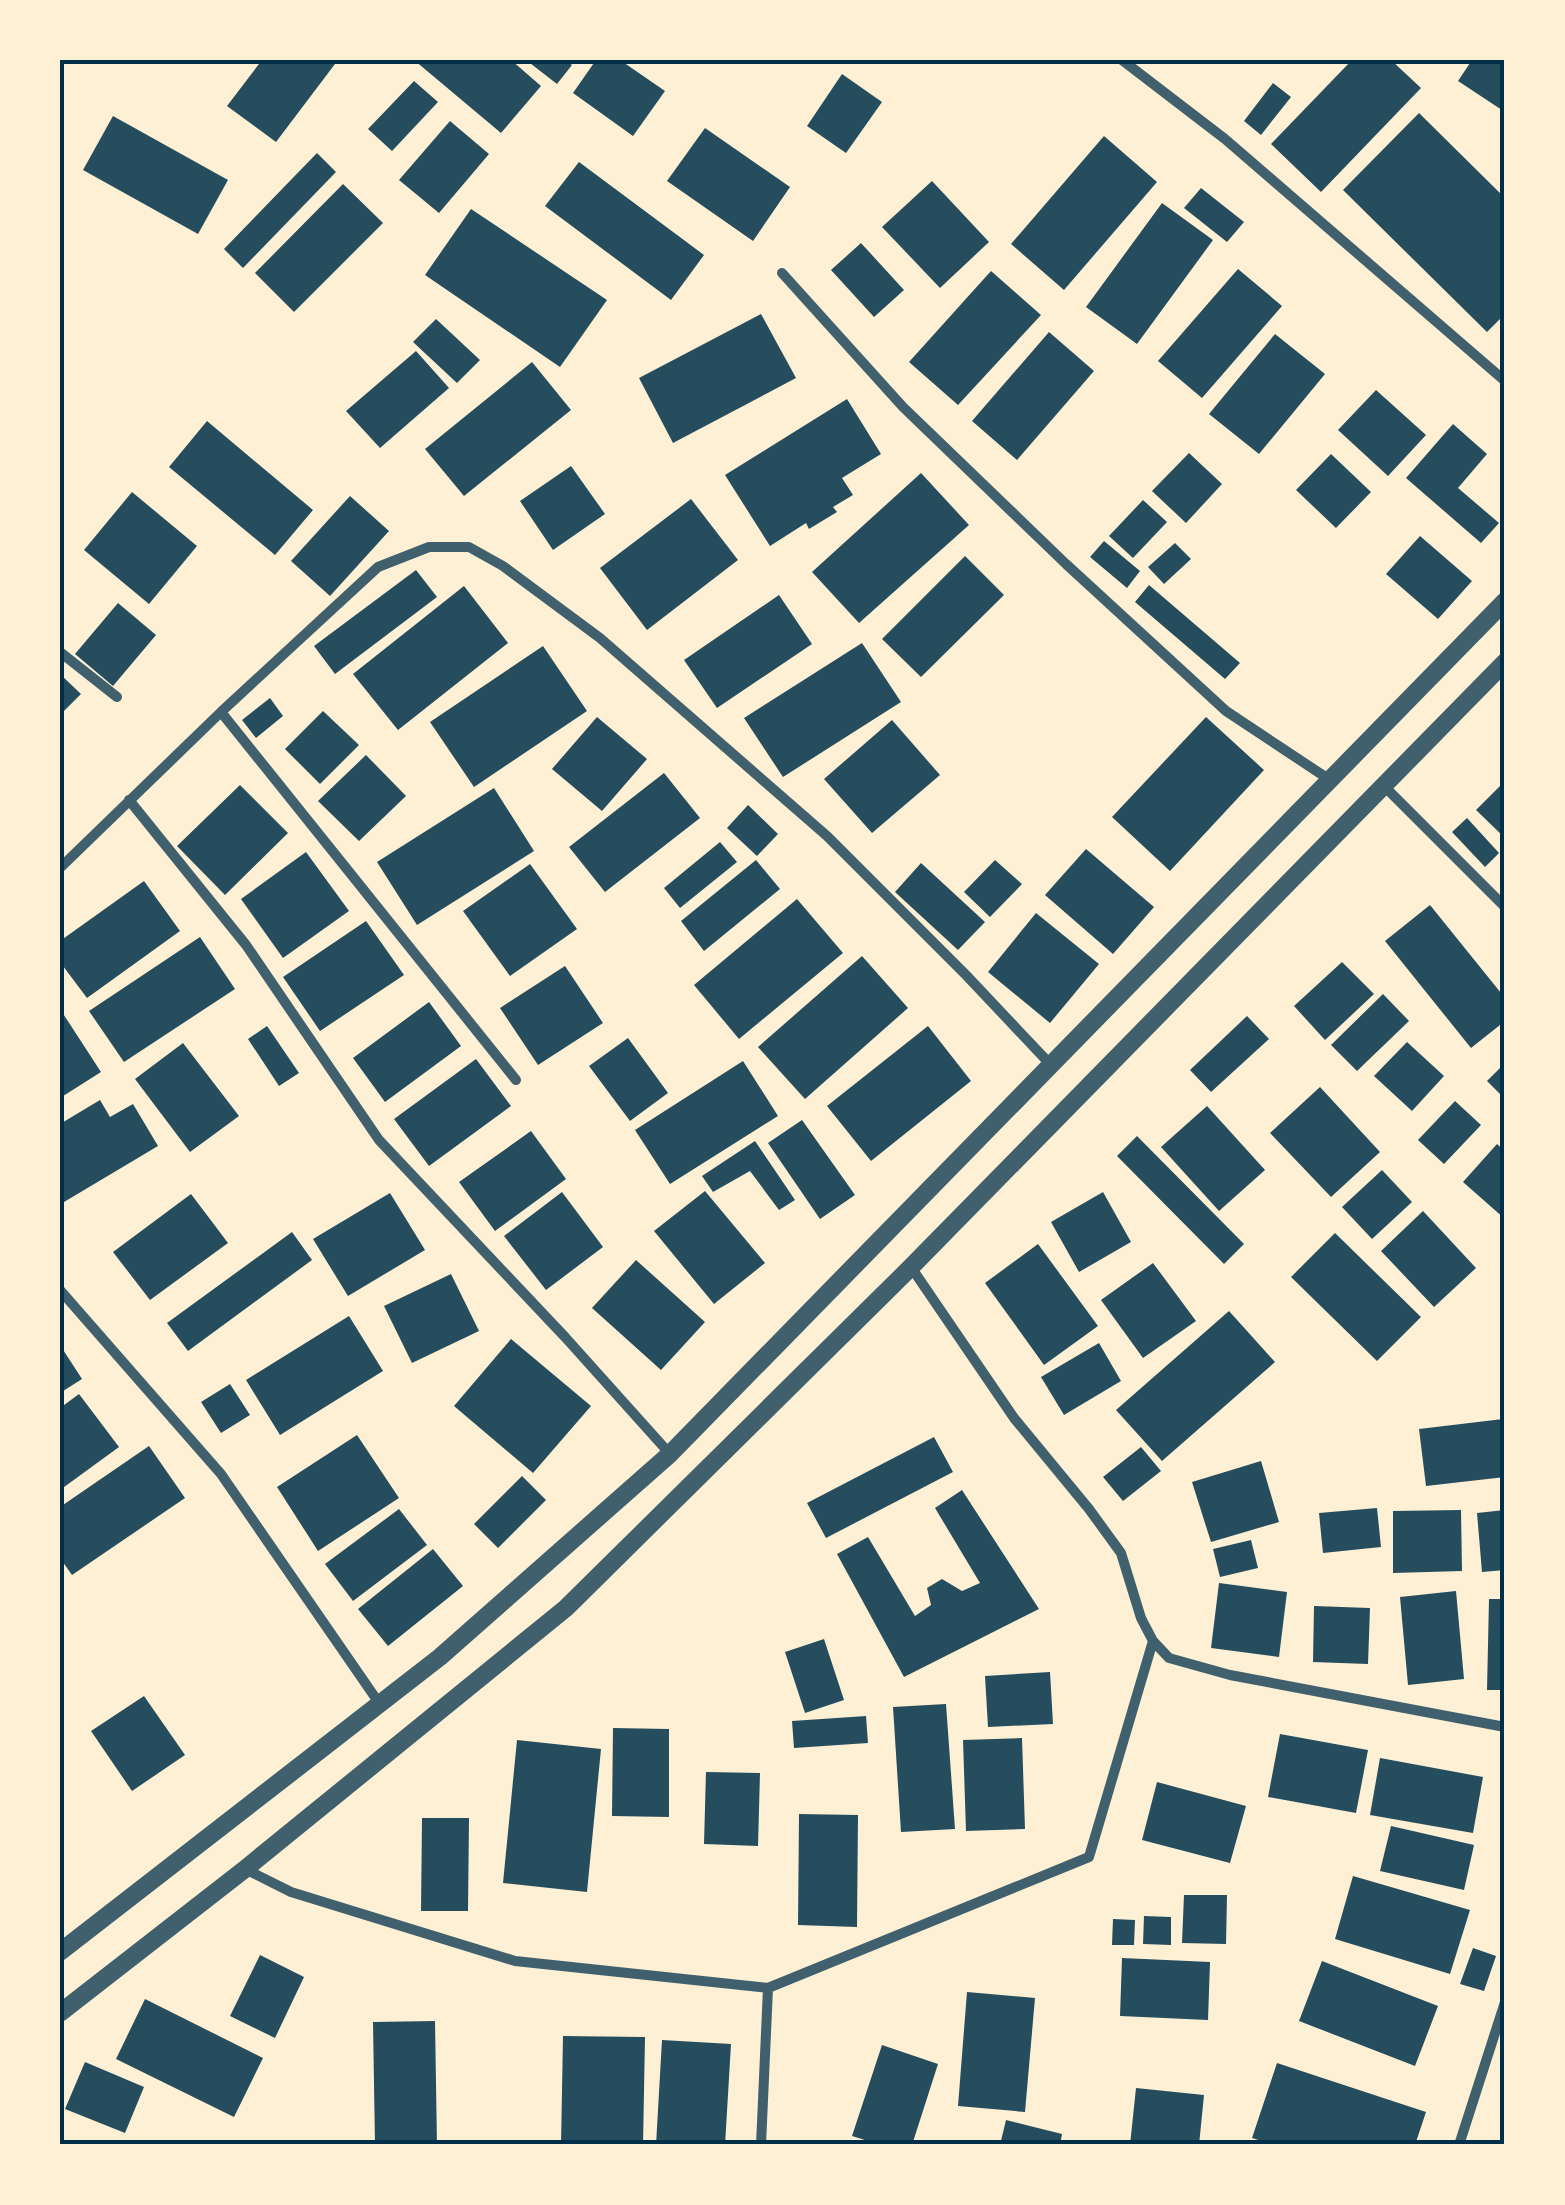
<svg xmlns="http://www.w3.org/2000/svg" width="1565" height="2205" font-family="Overpass,sans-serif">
	<rect width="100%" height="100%" fill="#fdf0d5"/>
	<path fill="#264d5e" d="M262,60H338L276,142L227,106Z
		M414,60H511L541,86L501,133Z
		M526,60H565L572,65L557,84Z
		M596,60H620L665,91L633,136L573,93Z
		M1352,60H1391L1421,88L1321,192L1271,144Z
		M1472,60H1505V112L1458,81Z
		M842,74L882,102L846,153L807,126Z
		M414,81L438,102L392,151L368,129Z
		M1273,83L1291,97L1261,135L1244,121Z
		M1419,113L1505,198V314L1487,332L1343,190Z
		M113,116L228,180L198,234L83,170Z
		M450,121L489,154L439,213L399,180Z
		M705,128L790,187L753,241L667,181Z
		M1104,136L1157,182L1064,290L1011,244Z
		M317,153L336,172L243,268L224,249Z
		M579,162L704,255L671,300L545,206Z
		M932,181L989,242L940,288L882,227Z
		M343,184L383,223L294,312L255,273Z
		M1201,188L1244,222L1227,242L1184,208Z
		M1162,203L1213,240L1137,344L1086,307Z
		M471,209L607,300L560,367L425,275Z
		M861,243L904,290L874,317L831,270Z
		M1238,269L1282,306L1202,398L1158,361Z
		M991,271L1041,315L958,405L909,362Z
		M761,314L796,378L673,443L639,378Z
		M436,319L480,360L457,383L413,342Z
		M1049,332L1094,371L1017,460L972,421Z
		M1275,334L1325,374L1259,454L1209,414Z
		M416,351L449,388L380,448L346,411Z
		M532,362L571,410L464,496L425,449Z
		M1376,390L1426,435L1388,476L1338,430Z
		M847,399L881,454L842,478L853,495L833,507L837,512L809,529L806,523L770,546L725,475Z
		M207,421L313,510L275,555L169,467Z
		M1453,424L1487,454L1458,488L1499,523L1481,543L1406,478Z
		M1189,453L1222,484L1186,523L1152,491Z
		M1331,454L1371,492L1336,528L1296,490Z
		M571,466L605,514L553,550L520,501Z
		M921,473L969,525L859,623L812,572Z
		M132,492L197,546L149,604L84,550Z
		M350,496L389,531L330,596L291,561Z
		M691,499L738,560L647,630L600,568Z
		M1143,500L1167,522L1133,558L1109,536Z
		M1420,536L1472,581L1438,619L1386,574Z
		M1104,541L1140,571L1127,588L1090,557Z
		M1175,543L1191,559L1164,584L1148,567Z
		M965,556L1004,595L921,677L882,639Z
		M416,570L437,597L335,674L314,646Z
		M1149,585L1240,663L1225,679L1135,602Z
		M464,586L508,643L398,730L353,674Z
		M779,595L812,644L717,708L684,660Z
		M118,603L156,635L113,686L75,654Z
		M862,643L901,702L783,777L744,718Z
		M543,646L587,711L474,787L430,722Z
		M60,674L81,694L60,715Z
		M270,698L283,716L256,738L242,720Z
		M323,711L359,745L320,784L285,749Z
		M597,717L647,759L602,811L552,769Z
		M1206,717L1264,770L1170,871L1112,817Z
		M892,720L940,775L872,833L824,779Z
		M366,755L406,796L359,841L318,801Z
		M664,773L700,818L605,892L569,847Z
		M1505,781V838L1476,810Z
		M240,785L288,833L225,895L177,846Z
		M494,788L534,851L417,925L377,862Z
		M748,805L778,834L757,856L727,828Z
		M1467,818L1499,853L1485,867L1452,832Z
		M720,842L737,862L680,908L664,888Z
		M1086,849L1154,907L1113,954L1045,895Z
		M306,852L349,911L283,958L241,899Z
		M756,860L780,889L704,951L681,921Z
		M995,860L1022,884L990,917L964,892Z
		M921,863L985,922L958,950L895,892Z
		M530,864L577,929L510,976L463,911Z
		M144,881L180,931L87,998L60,962V941Z
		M797,899L843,953L739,1039L694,985Z
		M1430,905L1505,998V1021L1471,1048L1385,941Z
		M1036,913L1099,964L1050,1023L988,972Z
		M366,921L404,975L320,1031L283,977Z
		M200,937L235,989L124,1062L89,1011Z
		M862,956L908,1008L805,1099L758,1047Z
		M1342,962L1374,994L1325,1040L1294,1006Z
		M565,966L603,1023L538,1065L500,1008Z
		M1383,994L1409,1021L1357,1071L1331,1045Z
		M429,1002L461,1046L385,1102L353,1058Z
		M60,1009L101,1072L60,1098Z
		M1247,1016L1269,1039L1211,1092L1190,1070Z
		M267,1026L299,1073L279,1086L248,1039Z
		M928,1026L971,1081L871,1161L827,1106Z
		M628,1038L668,1093L630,1121L589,1066Z
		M1407,1042L1444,1076L1412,1111L1374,1076Z
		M183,1043L239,1116L190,1152L135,1079Z
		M476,1059L511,1106L429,1166L394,1119Z
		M743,1061L778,1116L670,1184L635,1130Z
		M1505,1063V1099L1487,1081Z
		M1320,1087L1380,1152L1331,1197L1270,1133Z
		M100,1100L110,1117L133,1104L158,1146L64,1202L60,1196V1124Z
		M1455,1101L1481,1125L1444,1164L1418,1140Z
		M1207,1106L1265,1170L1219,1211L1161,1147Z
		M802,1120L855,1195L820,1219L768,1143Z
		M531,1131L566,1179L495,1231L459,1182Z
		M1137,1136L1244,1244L1224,1264L1117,1156Z
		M755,1141L795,1200L779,1210L750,1171L713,1192L702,1176Z
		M1497,1144L1505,1151V1219L1463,1182Z
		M1382,1170L1412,1202L1372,1239L1342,1207Z
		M705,1191L765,1263L714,1304L654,1231Z
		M562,1192L603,1247L546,1290L504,1236Z
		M1103,1192L1131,1242L1079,1272L1051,1222Z
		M390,1193L425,1250L348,1296L313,1239Z
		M191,1194L228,1243L150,1300L113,1252Z
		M1423,1211L1476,1268L1434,1307L1381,1251Z
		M292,1232L312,1260L188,1351L167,1323Z
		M1335,1233L1421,1317L1377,1361L1291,1277Z
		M1038,1244L1098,1326L1044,1365L985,1283Z
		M636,1260L705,1322L661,1370L592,1308Z
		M1153,1263L1196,1321L1143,1358L1101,1300Z
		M451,1274L479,1331L412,1363L384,1306Z
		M1229,1311L1275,1362L1162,1461L1116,1410Z
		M349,1316L383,1371L280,1435L246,1380Z
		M511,1339L591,1406L533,1473L454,1406Z
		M1099,1343L1121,1381L1064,1415L1041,1377Z
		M60,1345L82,1379L60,1393Z
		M230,1384L250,1415L221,1433L201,1402Z
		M79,1394L119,1447L60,1490V1408Z
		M1503,1419L1505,1477L1426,1486L1419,1429Z
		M357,1435L399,1498L318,1551L277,1487Z
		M934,1437L953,1472L826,1538L807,1503Z
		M149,1446L185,1498L72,1575L60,1558V1507Z
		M1141,1447L1161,1471L1123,1501L1103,1477Z
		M1261,1461L1279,1522L1211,1542L1192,1482Z
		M522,1476L546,1500L498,1548L474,1524Z
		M962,1490L1039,1609L904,1677L837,1554L868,1537L915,1616L931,1605L927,1588L942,1579L962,1591L980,1583L935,1508Z
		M1377,1508L1381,1547L1323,1553L1319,1513Z
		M399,1509L427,1545L353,1601L325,1564Z
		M1461,1510L1462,1571L1393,1573V1511Z
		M1505,1510V1570L1482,1572L1477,1513Z
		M1251,1540L1258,1568L1220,1577L1213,1549Z
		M433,1549L463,1586L388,1646L358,1609Z
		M1219,1583L1287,1592L1279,1657L1211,1648Z
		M1456,1591L1464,1679L1408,1685L1400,1597Z
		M1489,1599H1505V1690H1487Z
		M1314,1606L1370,1608L1368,1664L1313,1662Z
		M824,1639L844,1700L805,1713L785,1652Z
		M1050,1672L1053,1724L988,1727L985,1676Z
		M144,1696L185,1755L132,1791L91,1731Z
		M946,1704L955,1829L901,1832L893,1707Z
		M866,1716L868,1743L794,1748L792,1721Z
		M613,1728L669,1729V1817L612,1816Z
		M1280,1734L1368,1750L1356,1813L1268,1797Z
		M1022,1738L1025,1829L966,1831L963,1740Z
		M517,1740L601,1749L587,1892L503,1883Z
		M1380,1758L1483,1777L1473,1833L1370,1815Z
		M706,1772L760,1773L758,1846L704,1844Z
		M1157,1782L1246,1806L1230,1863L1142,1840Z
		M799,1814L858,1815L857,1927L798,1925Z
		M422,1818H469L468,1911H421Z
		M1391,1826L1474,1845L1464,1890L1380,1871Z
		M1353,1876L1470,1910L1450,1974L1335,1939Z
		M1184,1895H1227L1226,1944L1182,1943Z
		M1144,1916L1171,1917V1945L1143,1944Z
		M1113,1919L1135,1920L1134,1945H1112Z
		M1473,1948L1496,1956L1484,1991L1460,1984Z
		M260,1955L304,1977L275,2038L230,2016Z
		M1122,1958L1210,1962L1208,2020L1120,2016Z
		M1322,1961L1438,2006L1415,2066L1299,2021Z
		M967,1992L1035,1998L1025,2112L958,2106Z
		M145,1999L263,2058L234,2117L116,2059Z
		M435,2021L437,2145H375L373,2022Z
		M563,2036L645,2037L643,2145H561Z
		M662,2040L731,2044L725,2145H656Z
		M882,2045L938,2064L912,2145H881L852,2136Z
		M85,2062L144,2087L125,2133L65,2109Z
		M1277,2063L1426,2112L1415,2145H1274L1252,2138Z
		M1136,2088L1204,2095L1199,2145H1130Z
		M1006,2120L1062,2134L1060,2145H1000Z"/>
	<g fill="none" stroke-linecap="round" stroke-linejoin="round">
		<path stroke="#3f606c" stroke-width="10" d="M1122,60L1225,139L1505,381
			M782,273L903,407L1066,564L1226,711L1330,780
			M60,652L117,697
			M221,712L516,1080
			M1384,786L1505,907
			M129,800L246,945L379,1140L565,1337L670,1454
			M60,868L221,712L378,567L429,547H469L503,566L600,638L827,836L966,975L1050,1064
			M911,1267L1014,1418L1089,1509L1121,1553L1141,1618L1153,1641L1169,1658L1230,1675L1505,1727
			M60,1290L221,1474L379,1703
			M245,1869L291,1892L515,1961L768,1988L1089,1857L1153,1641
			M761,2145L768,1988
			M1459,2145L1505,2002"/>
		<path stroke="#3f606c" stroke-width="18" d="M60,1952L440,1657L670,1454L1505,601
			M60,2013L245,1869L566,1608L911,1267L1505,662"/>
	</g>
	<rect width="1565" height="2205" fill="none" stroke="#fdf0d5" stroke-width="125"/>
	<rect x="62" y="62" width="1440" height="2080" fill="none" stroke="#003049" stroke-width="4"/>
</svg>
